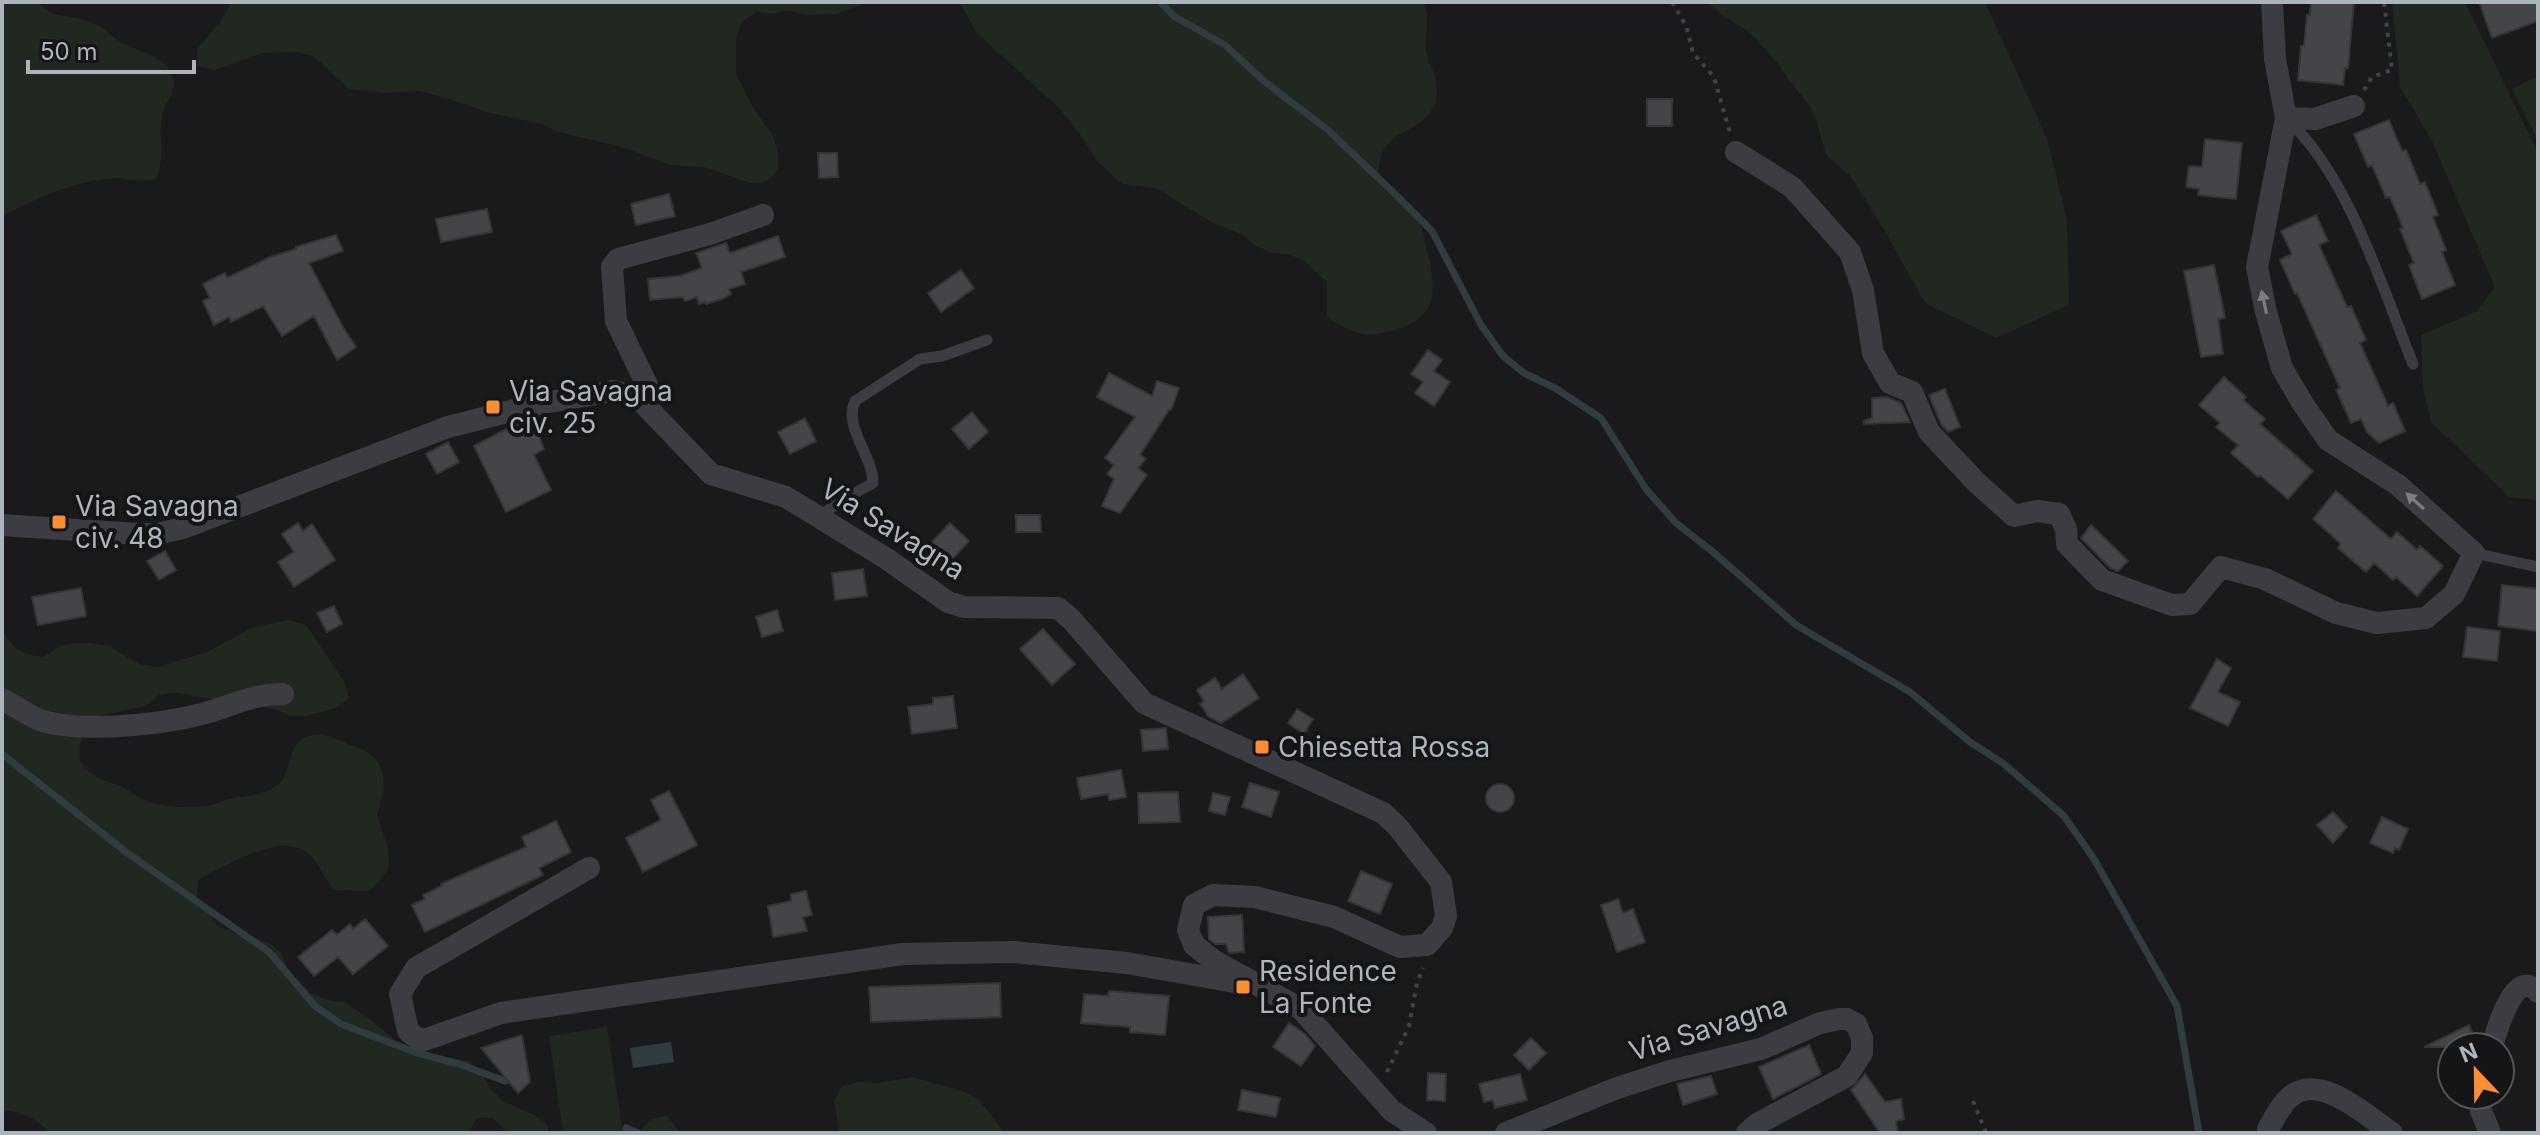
<svg xmlns="http://www.w3.org/2000/svg" width="2540" height="1135" font-family="Inter,sans-serif">
	<rect width="100%" height="100%" fill="#1a1a1c"/>
	<path fill="#20281f" d="M2,2H38C53,19 69,15 88,21C102,25 108,34 119,41C137,52 173,56 174,84C174,97 165,101 163,112C157,136 167,151 156,179C135,184 125,176 105,179C70,183 33,200 2,216Z
		M231,2H868L836,14L804,15L787,10L772,14L756,12L742,22L736,39V74L752,106L773,136L778,153V170L766,182L750,183L704,167L670,165L622,147L558,132L542,124L486,112L453,100L419,91L386,93L349,89L313,56L296,52L263,53L214,70L197,66V49L221,21Z
		M959,2H1424C1431,18 1424,34 1426,50C1428,65 1438,75 1437,91C1435,137 1383,121 1379,168C1376,196 1397,193 1411,207C1421,217 1423,235 1426,247C1440,300 1436,323 1377,334C1358,337 1342,327 1327,316V282L1303,260L1288,254L1272,253L1256,246L1243,235L1213,223L1156,188L1122,184L1097,161L1080,134L1058,107L977,33Z
		M1708,2H1985L2047,139L2067,220L2069,305L1996,338L1925,303L1886,233L1851,177L1826,155L1817,122L1810,107L1770,54L1748,31L1719,13Z
		M2392,2H2465L2538,153V500L2509,497L2431,422L2423,386L2421,335L2477,311L2495,287L2431,139L2400,87Z
		M2538,76V141L2512,89Z
		M289,620L306,625L344,681L349,698L336,708L306,716H290L274,709L176,693L159,695L146,706L99,716L88,727L80,743L79,760C94,781 103,778 124,788C130,791 134,795 140,798C159,808 191,809 212,805C218,804 223,800 229,799C246,795 262,796 276,786C293,775 286,744 306,737C322,731 333,737 347,744C352,746 359,748 364,750C389,763 386,793 377,815L388,848L389,867L380,881L368,891L334,890C324,879 320,864 309,854C282,830 223,867 198,880L197,897L218,926L234,933L268,942L281,953L287,968L298,982L311,993L328,1000L345,1002L374,1022L400,1045L416,1053L469,1061L481,1073L490,1088L503,1101L535,1115L548,1126V1133H508L493,1118H477L468,1133H50C36,1118 22,1112 2,1110V629C14,650 20,654 44,657L58,647L74,643H91L109,646L139,664L158,667L207,652L254,627Z
		M607,1027L623,1133H563L549,1036Z
		M912,1077L963,1091L979,1100L1001,1128L1002,1133H840L834,1101L842,1086L860,1082L878,1083Z
		M667,1116L680,1133H638L651,1119Z"/>
	<path fill="#2f3d41" d="M671,1042L674,1062L633,1068L630,1048Z"/>
	<g fill="none" stroke-linecap="round" stroke-linejoin="round">
		<path stroke="#2f3d41" stroke-width="7" d="M1160,2L1175,17L1225,45L1265,82L1328,130L1394,193L1432,231L1481,325L1503,356L1524,373L1555,388L1601,418L1646,489L1676,523L1713,552L1796,625L1910,692L1970,742L2004,764L2064,816L2094,859L2177,1006L2199,1133
			M2,754L126,852L269,952L315,1006L341,1024L417,1053L459,1064L505,1081
			M626,1128L638,1133"/>
	</g>
	<path fill="#444549" stroke="#343538" stroke-width="2" d="M2311,2H2354L2348,68H2345L2343,85L2298,80L2301,46H2304L2307,15H2310Z
		M2479,2H2538V21L2492,38Z
		M1647,99H1672V126H1647Z
		M2389,120L2402,151L2406,150L2420,184L2425,182L2438,215L2433,217L2446,250L2442,252L2455,285L2422,299L2409,265L2414,263L2400,229L2403,228L2390,197L2386,198L2372,165L2368,167L2354,134Z
		M2205,139L2242,143L2236,199L2198,195L2199,189L2186,187L2189,166L2202,167Z
		M818,153H837L838,177L819,178Z
		M669,194L675,216L636,225L631,204Z
		M487,209L492,232L441,242L436,219Z
		M2316,215L2328,241L2319,245L2347,307L2351,306L2366,340L2360,343L2388,406L2393,403L2405,431L2379,443L2367,432L2361,419L2351,423L2336,390L2340,388L2297,293L2295,294L2280,260L2292,254L2281,231Z
		M336,235L343,251L309,263L344,329L356,347L337,360L314,316L282,336L263,306L231,322L229,317L214,325L203,301L210,298L203,284L225,273L227,278L270,257L296,249V247Z
		M778,236L785,257L741,272L745,284L729,289L731,294L722,299L706,304L705,302L699,304L697,297L685,301L683,297L650,300L648,279L680,276L702,268L696,253L726,243L730,253Z
		M2214,265L2225,318L2218,319L2223,354L2201,357L2184,271Z
		M961,270L974,288L941,312L928,293Z
		M1428,350L1442,360L1434,371L1450,382L1434,406L1415,393L1423,382L1411,374Z
		M1109,373L1152,396L1157,381L1179,388L1171,410H1169L1140,455L1146,459L1138,468L1147,475L1120,513L1102,506L1114,479L1107,474L1114,465L1105,458L1135,417L1097,397Z
		M2224,377L2246,397L2243,400L2265,419L2260,424L2313,471L2288,499L2260,475L2258,477L2231,453L2238,445L2216,427L2220,423L2199,405Z
		M1945,389L1960,427L1948,432L1941,424L1929,395Z
		M1887,397L1901,403L1910,422L1864,424V421L1872,418V398Z
		M972,412L988,432L969,449L952,429Z
		M805,418L816,441L790,454L778,432Z
		M533,420L544,449L534,455L551,490L506,512L474,446L514,425Z
		M448,442L459,462L437,474L426,454Z
		M2336,491L2391,539L2397,532L2417,550L2420,546L2443,566L2417,596L2396,577L2393,580L2374,563L2366,572L2338,548L2341,544L2313,519Z
		M1016,515H1040L1041,532H1016Z
		M298,523L303,531L312,524L335,560L294,587L278,562L294,552L282,534Z
		M950,523L969,541L947,565L927,547Z
		M2091,525L2128,561L2118,571L2110,568L2081,538Z
		M165,551L176,570L159,580L147,561Z
		M863,569L867,596L835,600L832,573Z
		M2502,585L2538,589V631L2498,626Z
		M81,588L86,616L38,625L32,597Z
		M334,606L342,624L327,632L317,613Z
		M777,610L783,631L762,637L756,617Z
		M2467,627L2500,631L2497,661L2463,657Z
		M1043,629L1075,664L1052,685L1020,649Z
		M2217,659L2231,668L2218,692L2240,702L2228,726L2190,708Z
		M1243,674L1259,698L1221,723L1209,717L1200,704L1204,701L1197,690L1215,678L1222,689Z
		M953,696L957,728L912,734L908,707L933,704V698Z
		M1297,709L1313,719L1304,734L1288,723Z
		M1166,728L1168,749L1143,751L1141,730Z
		M1121,770L1126,797L1109,800L1108,794L1081,799L1077,778Z
		M1250,783L1279,792L1271,817L1242,807Z
		M1486 798a14 14 0 1 1 28 0a14 14 0 1 1-28 0Z
		M669,791L697,845L643,872L626,838L661,820L651,800Z
		M1178,792L1180,822L1139,823L1138,793Z
		M1213,793L1230,797L1225,815L1209,811Z
		M2333,812L2347,827L2333,843L2317,825Z
		M2382,817L2408,829L2399,850L2395,848L2393,853L2370,843Z
		M556,821L571,852L539,868L543,875L425,932L412,905L425,899L423,895L442,886L441,884L526,847L522,837Z
		M1361,871L1392,884L1380,914L1348,901Z
		M806,891L812,915L803,917L807,931L773,937L768,906L791,901V894Z
		M1618,899L1623,913L1633,909L1645,942L1617,952L1601,905Z
		M1242,915L1244,952L1229,953L1226,944H1215L1209,939L1208,917Z
		M365,919L388,946L353,974L338,957L314,976L298,957L332,930L337,935L350,924L353,929Z
		M1000,983L1001,1017L871,1022L869,987Z
		M1109,991L1169,996L1165,1035L1130,1032V1027L1081,1023L1084,994L1108,996Z
		M1289,1023L1305,1034L1315,1046L1301,1066L1273,1047Z
		M2469,1025L2478,1047H2424Z
		M522,1035L530,1082L518,1093L481,1048Z
		M1531,1038L1546,1053L1529,1070L1514,1055Z
		M1809,1045L1821,1074L1773,1099L1759,1067Z
		M1428,1073L1446,1074L1445,1101L1427,1100Z
		M1520,1074L1527,1100L1495,1108L1493,1100L1484,1102L1479,1084Z
		M1865,1074L1885,1102L1901,1099L1904,1119L1896,1121L1898,1133H1880L1851,1090Z
		M1711,1076L1717,1094L1683,1105L1677,1084Z
		M1242,1090L1280,1098L1276,1117L1238,1110Z"/>
	<g fill="none" stroke-linecap="round" stroke-linejoin="round">
		<path stroke="#404449" stroke-width="4" stroke-dasharray="4 6" stroke-linecap="butt" d="M1672,2L1686,26L1693,53L1714,77L1730,133
			M2364,90L2372,77L2392,70L2384,2
			M1387,1072L1409,1026L1417,983L1423,968
			M1973,1101L1986,1133"/>
		<path stroke="#3b3d42" stroke-width="11" d="M2289,121C2349,178 2382,287 2413,364
			M819,517L839,502L873,483C873,455 843,428 855,401L920,359L942,356L987,340
			M2474,553L2538,567"/>
		<path stroke="#3b3d42" stroke-width="22" d="M2286,118L2315,119L2354,106
			M1736,152L1792,187L1850,252L1863,290L1873,353L1890,383L1912,392L1929,432L1977,483L2014,516L2037,511L2059,514L2066,529L2067,544L2102,580L2172,605L2190,604L2221,567L2265,579L2336,613L2377,623L2426,618L2454,594L2474,553L2398,485L2328,440L2303,404L2282,368L2266,312L2257,267L2286,118L2275,59L2272,2
			M637,397L647,385L616,321L612,267L618,259L710,234L763,215
			M2,525L137,534H157L183,528L448,427L538,404L613,391L637,397L711,474L786,497L887,559L948,602L964,607L1058,608L1071,619L1144,703L1383,813L1397,826L1441,882L1446,916L1442,928L1427,945L1400,947L1334,917L1255,897L1213,895L1194,905L1188,930L1194,945L1213,960L1301,1009L1392,1111L1426,1133
			M2,699C14,705 27,715 40,720C82,734 170,724 212,711C239,703 254,694 283,694
			M589,868L416,968L400,994L408,1031L421,1041L501,1013L903,954L1013,952L1127,963L1240,983
			M2492,1047C2496,1033 2514,965 2538,992
			M2480,1095L2481,1111L2490,1133
			M1506,1133L1617,1088L1670,1071L1761,1049L1820,1023L1839,1019H1847L1856,1024L1862,1038V1053L1847,1076L1757,1124L1747,1133
			M2268,1133V1129C2274,1119 2281,1104 2290,1097C2319,1071 2368,1117 2392,1133"/>
	</g>
	<defs><path id="oneway-solid" d="M-6-.8H1V-3.2L6.5 0L1 3.2V.8H-6Z" transform="scale(2)"/></defs>
	<g fill="#797e85">
		<use href="#oneway-solid" transform="translate(2264 302) rotate(-102)"/>
		<use href="#oneway-solid" transform="translate(2415 501) rotate(-138)"/>
	</g>
	<g fill="#fb8d34" stroke="#151517" stroke-width="3">
		<rect x="485" y="399" width="16" height="16" rx="4"/>
		<rect x="51" y="514" width="16" height="16" rx="4"/>
		<rect x="1254" y="739" width="16" height="16" rx="4"/>
		<rect x="1235" y="979" width="16" height="16" rx="4"/>
	</g>
	<g text-anchor="middle" stroke-width="8" stroke-linejoin="round" paint-order="stroke">
		<g font-size="28" fill="#acb4bc" stroke="#151517" text-anchor="start">
			<text x="509" y="401">Via Savagna<tspan x="509" dy="32">civ. 25</tspan></text>
			<text x="75" y="516">Via Savagna<tspan x="75" dy="32">civ. 48</tspan></text>
			<text x="1278" y="757">Chiesetta Rossa</text>
			<text x="1259" y="981">Residence<tspan x="1259" dy="32">La Fonte</tspan></text>
		</g>
		<g font-size="28" fill="#acb4bc" stroke="#151517">
			<text transform="translate(893 529) rotate(32)" y="10">Via Savagna</text>
			<text transform="translate(1708 1028) rotate(-17)" y="10">Via Savagna</text>
		</g>
	</g>
	<rect width="2540" height="1135" fill="none" stroke="#acb4bc" stroke-width="8"/>
	<g transform="translate(2476 1071) rotate(338)"><circle r="38" fill="#151517" stroke="#515559" stroke-width="2"/>
	<path d="M0-6L14 30L0 20L-14 30Z" fill="#fb8d34"/>
	<text y="-12" font-size="22" font-weight="bold" text-anchor="middle" fill="#acb4bc">N</text>
	</g>
	<path d="M28 60v12h166v-12" fill="none" stroke="#acb4bc" stroke-width="4"/>
	<text x="40" y="60" font-size="24" fill="#acb4bc" stroke="#151517" stroke-width="6" paint-order="stroke">50 m</text>
</svg>
